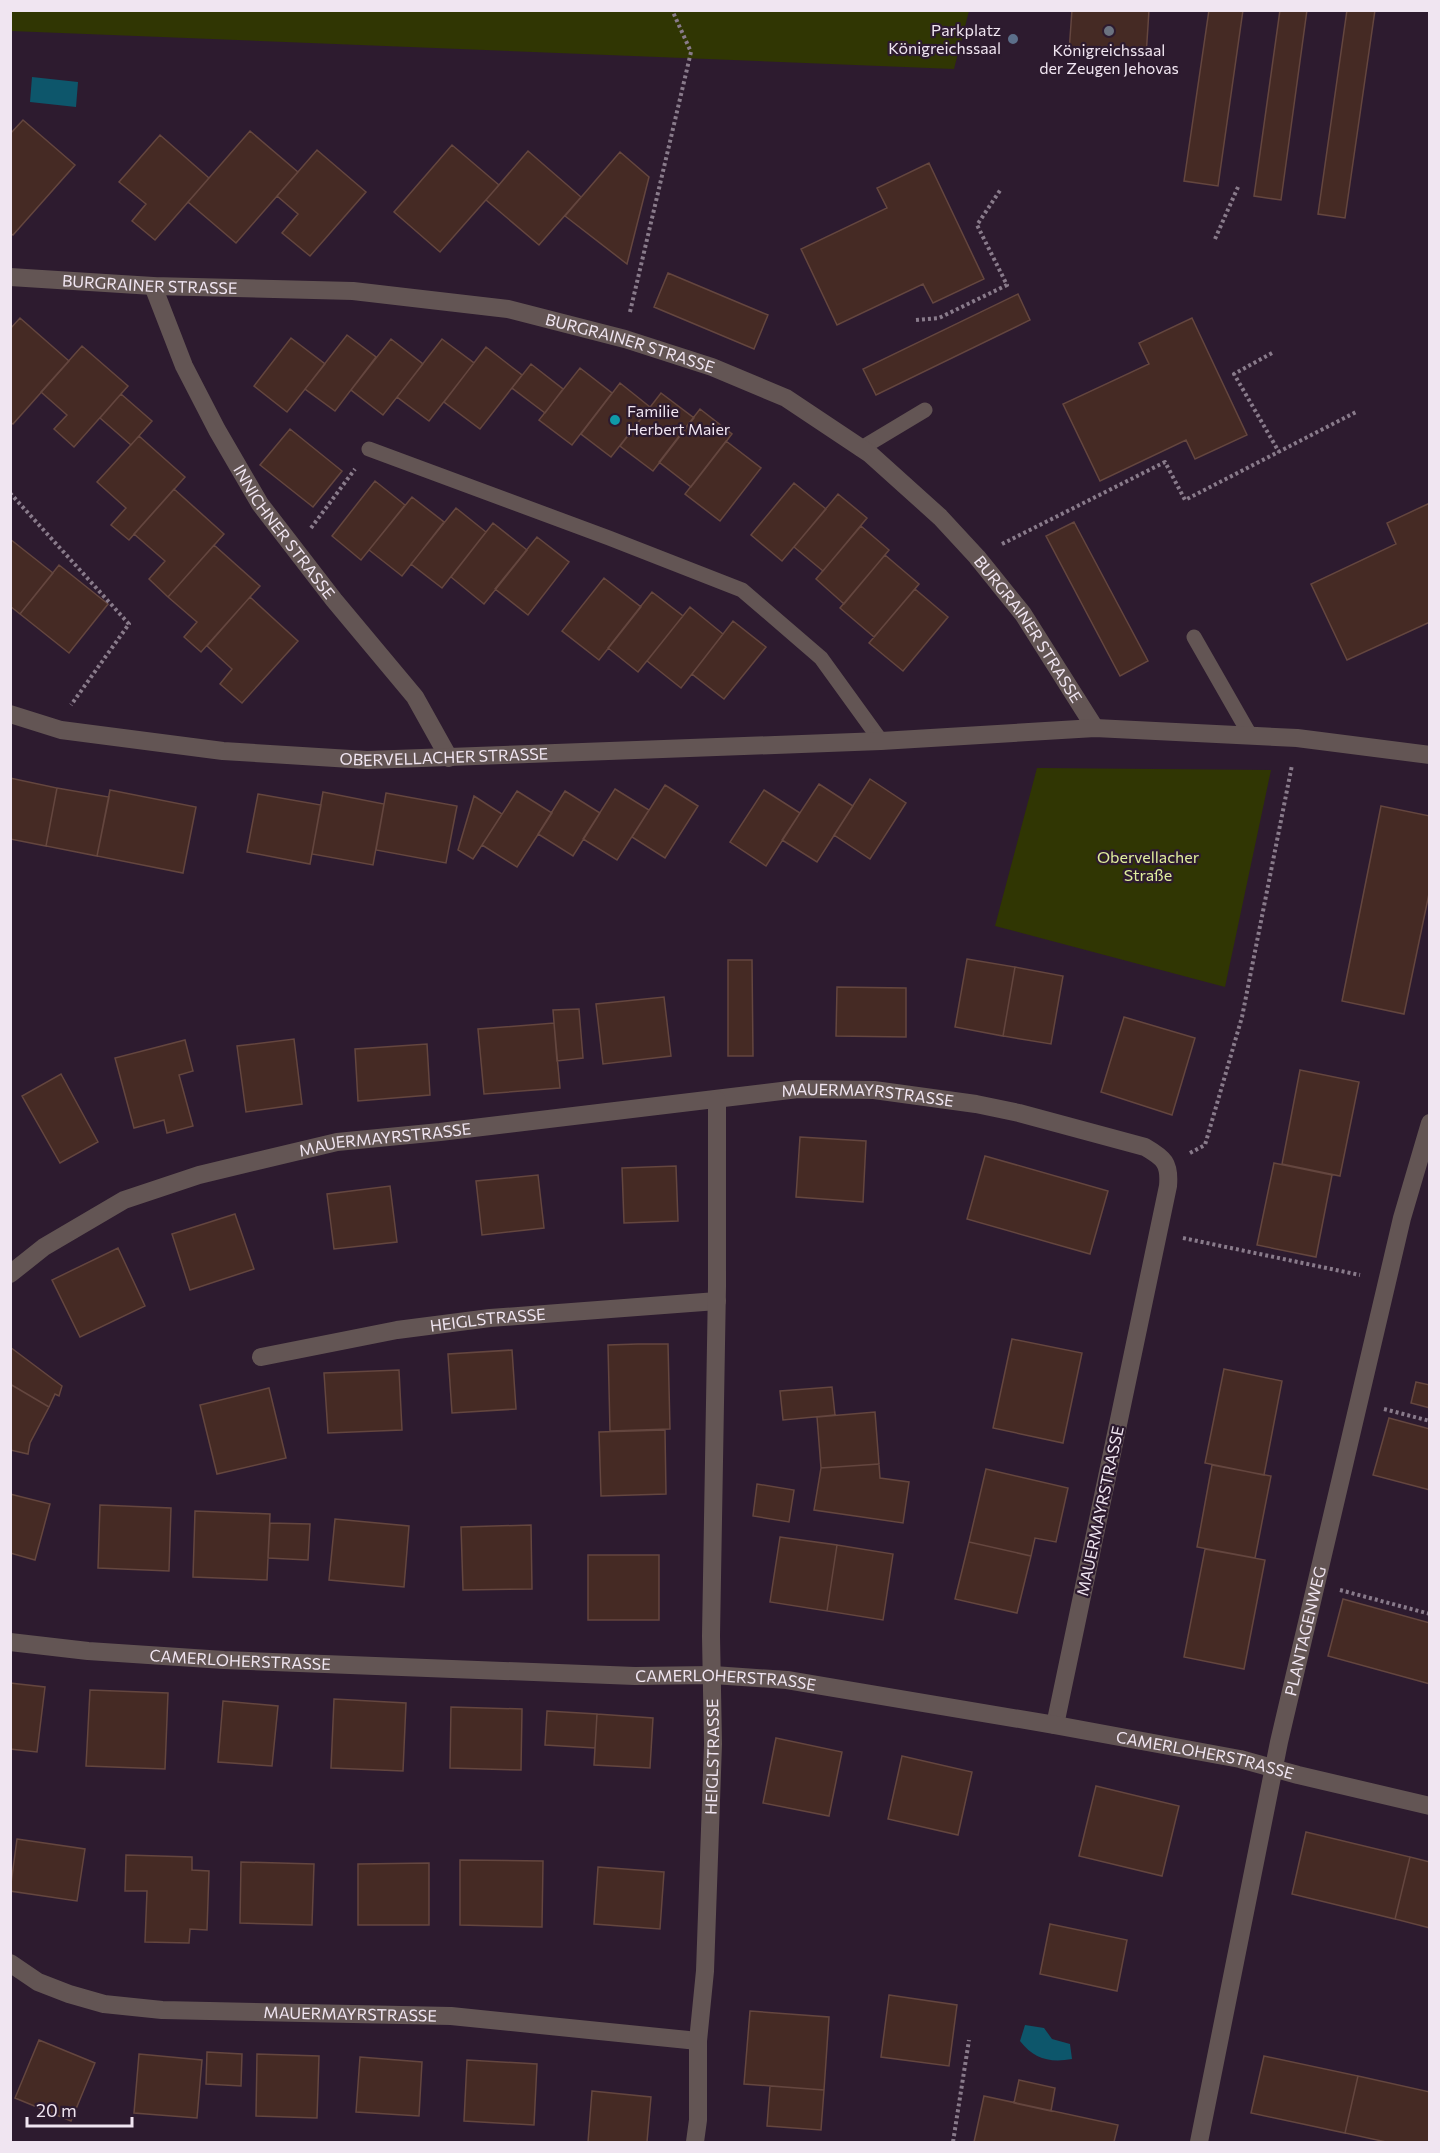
<svg xmlns="http://www.w3.org/2000/svg" width="1440" height="2153" font-family="Commissioner,sans-serif">
	<rect width="100%" height="100%" fill="#2d1b2f"/>
	<path fill="#303603" d="M11,10H969V11L954,69L11,31Z
		M1037,768L1271,770L1225,987L995,926Z"/>
	<path fill="#0d566b" d="M32,77L78,82L76,107L30,102Z
		M1025,2025L1044,2028L1052,2039L1070,2044L1072,2059C1050,2063 1034,2059 1020,2041Z"/>
	<path fill="#452a24" stroke="#64463f" stroke-width="1.5" d="M1072,10H1149L1146,57L1069,52Z
		M1209,10H1243L1218,186L1184,181Z
		M1280,10H1307L1281,200L1254,196Z
		M1347,10H1375L1345,218L1318,214Z
		M23,120L75,165L13,235L10,233V134Z
		M250,131L298,172L236,243L188,202Z
		M160,135L209,178L155,240L132,221L146,204L119,182Z
		M452,145L499,185L440,252L394,212Z
		M317,150L366,192L310,256L282,233L298,214L277,196Z
		M528,151L581,197L539,245L486,200Z
		M620,152L649,177L627,264L565,216Z
		M929,163L984,279L933,303L923,284L837,325L801,249L887,208L877,188Z
		M668,273L768,315L754,349L654,307Z
		M1018,294L1030,320L876,395L863,369Z
		M20,318L69,361L13,424L10,422V329Z
		M1192,318L1247,435L1195,459L1186,440L1100,481L1063,404L1149,364L1139,343Z
		M347,335L376,357L335,411L305,389Z
		M291,338L325,364L287,412L254,386Z
		M391,339L423,364L383,415L351,390Z
		M442,339L474,363L429,421L397,397Z
		M82,346L128,386L74,447L54,429L67,415L41,392Z
		M486,347L522,375L480,429L444,402Z
		M531,364L563,389L545,413L512,388Z
		M580,368L612,393L572,445L539,420Z
		M620,383L650,407L611,457L581,434Z
		M661,393L694,418L653,471L620,446Z
		M121,394L152,421L131,445L100,418Z
		M700,409L732,434L691,487L659,462Z
		M290,429L342,471L313,507L260,465Z
		M139,436L185,477L129,540L111,525L126,508L97,482Z
		M726,441L761,468L720,521L685,494Z
		M375,481L405,505L361,560L332,536Z
		M794,483L826,509L782,561L751,535Z
		M174,489L224,534L168,597L149,579L165,561L134,534Z
		M838,494L867,518L823,571L794,547Z
		M412,497L444,522L402,576L369,550Z
		M1430,503V622L1347,660L1311,584L1396,544L1387,523Z
		M456,508L486,532L442,588L411,564Z
		M1074,522L1148,661L1120,676L1046,536Z
		M493,523L527,550L484,604L451,577Z
		M861,526L889,550L844,604L816,579Z
		M537,537L569,562L528,615L495,589Z
		M10,539L53,573L20,614L10,606Z
		M214,545L260,586L201,652L184,637L197,622L168,597Z
		M885,555L919,584L874,637L840,608Z
		M59,565L108,604L69,653L20,614Z
		M604,578L641,607L599,660L562,631Z
		M915,589L948,617L903,671L869,643Z
		M652,592L683,616L638,672L608,648Z
		M250,597L298,641L242,703L220,684L232,669L207,646Z
		M690,607L723,634L681,688L647,661Z
		M733,621L766,647L724,699L692,674Z
		M10,778L57,788L46,846L10,839Z
		M870,779L906,803L870,859L834,835Z
		M819,784L853,806L817,862L782,840Z
		M665,785L698,806L665,858L632,837Z
		M57,788L109,797L97,856L46,846Z
		M615,789L649,810L617,860L583,839Z
		M110,790L196,807L183,873L97,856Z
		M764,790L800,813L766,866L730,842Z
		M517,791L552,813L517,867L482,845Z
		M565,791L600,813L573,856L538,834Z
		M323,792L384,804L373,865L312,854Z
		M386,793L457,806L446,863L376,850Z
		M258,794L321,805L310,864L247,852Z
		M474,796L502,814L473,859L458,850Z
		M1381,806L1430,816V889L1404,1014L1342,1001Z
		M967,959L1015,967L1003,1036L955,1027Z
		M728,960H752L753,1056H728Z
		M1015,967L1063,976L1051,1044L1003,1036Z
		M837,987L906,988V1037L836,1036Z
		M664,997L671,1056L603,1064L596,1004Z
		M579,1009L583,1058L557,1061L553,1010Z
		M1124,1017L1195,1038L1172,1115L1101,1092Z
		M554,1023L560,1088L484,1094L478,1029Z
		M294,1039L302,1104L246,1112L237,1046Z
		M185,1040L193,1071L179,1075L193,1126L167,1133L164,1120L134,1128L115,1058Z
		M427,1044L430,1095L358,1101L355,1049Z
		M1300,1070L1359,1082L1340,1176L1282,1164Z
		M61,1074L98,1142L60,1163L22,1096Z
		M800,1137L866,1141L863,1202L796,1197Z
		M985,1156L1108,1191L1090,1254L967,1219Z
		M1274,1163L1332,1175L1316,1257L1257,1245Z
		M676,1166L678,1221L624,1223L622,1168Z
		M538,1175L544,1228L482,1235L476,1181Z
		M390,1186L397,1242L334,1249L327,1194Z
		M235,1214L254,1269L190,1290L172,1234Z
		M118,1248L145,1306L80,1337L52,1280Z
		M1012,1339L1082,1353L1063,1443L993,1428Z
		M638,1344H668L670,1429L610,1431L608,1345Z
		M10,1347L62,1386L59,1396L55,1394L49,1407L10,1384Z
		M512,1350L516,1409L452,1413L448,1354Z
		M1224,1369L1282,1381L1264,1475L1205,1463Z
		M399,1370L402,1430L328,1433L324,1373Z
		M1416,1382L1430,1385V1408L1411,1403Z
		M10,1384L49,1407L30,1443L28,1454L10,1450Z
		M832,1387L835,1415L783,1420L780,1391Z
		M269,1388L286,1458L217,1474L200,1405Z
		M875,1412L879,1464L821,1468L817,1417Z
		M1389,1418L1430,1429V1490L1373,1475Z
		M665,1430L666,1494L601,1496L599,1432Z
		M879,1464L880,1478L909,1482L903,1523L814,1510L821,1468Z
		M1212,1465L1271,1476L1255,1558L1197,1547Z
		M986,1469L1068,1488L1056,1542L1035,1538L1031,1556L969,1542Z
		M757,1484L794,1490L789,1522L753,1516Z
		M10,1494L50,1504L35,1560L10,1553Z
		M100,1505L171,1508L169,1571L98,1568Z
		M195,1511L270,1514L267,1580L193,1577Z
		M335,1519L409,1526L404,1587L329,1580Z
		M270,1523L310,1524L308,1560L268,1558Z
		M531,1525L532,1589L463,1590L461,1527Z
		M780,1537L837,1545L827,1611L770,1602Z
		M969,1542L1031,1556L1017,1613L955,1599Z
		M837,1545L893,1554L883,1620L827,1611Z
		M1205,1549L1265,1560L1244,1669L1184,1657Z
		M588,1555H659V1620H588Z
		M1343,1599L1430,1623V1684L1328,1656Z
		M10,1683L45,1687L37,1752L10,1749Z
		M90,1690L168,1693L165,1769L86,1766Z
		M334,1699L406,1703L403,1771L331,1768Z
		M223,1701L278,1706L272,1766L218,1762Z
		M451,1707L522,1709L521,1770L450,1768Z
		M547,1711L597,1714L595,1748L545,1745Z
		M597,1714L653,1718L650,1768L594,1765Z
		M776,1738L842,1752L829,1816L763,1803Z
		M902,1756L972,1772L958,1835L888,1819Z
		M1096,1786L1179,1806L1162,1876L1079,1856Z
		M1306,1832L1410,1857L1395,1919L1292,1894Z
		M17,1839L85,1849L77,1901L10,1891Z
		M126,1855L192,1857V1870L209,1871L207,1930L190,1929L189,1943L145,1942L147,1891H125Z
		M1410,1857L1430,1862V1928L1395,1919Z
		M460,1860L543,1861L542,1927L460,1925Z
		M241,1862L314,1864L312,1925L240,1923Z
		M429,1863V1925H358V1864Z
		M598,1867L664,1872L660,1929L594,1924Z
		M1050,1924L1127,1940L1117,1991L1040,1974Z
		M889,1995L957,2005L949,2066L881,2057Z
		M750,2011L829,2017L824,2090L744,2084Z
		M39,2040L95,2063L71,2121L15,2098Z
		M207,2052L242,2054L241,2086L206,2084Z
		M139,2054L202,2060L197,2118L134,2113Z
		M257,2054L319,2056L317,2118L256,2116Z
		M1264,2056L1358,2076L1345,2133L1251,2113Z
		M360,2057L422,2062L419,2116L356,2112Z
		M467,2060L537,2064L534,2125L464,2121Z
		M1358,2076L1430,2092V2142H1386L1345,2133Z
		M1019,2080L1055,2088L1051,2111L1014,2103Z
		M770,2086L824,2090L821,2130L767,2126Z
		M592,2091L651,2097L647,2142H588Z
		M984,2096L1118,2125L1114,2142H974Z"/>
	<g fill="none" stroke-linecap="round" stroke-linejoin="round">
		<path stroke="#897b8b" stroke-width="4" stroke-dasharray="3 3" stroke-linecap="butt" d="M1215,239L1238,187
			M630,312L691,52L672,10
			M916,320L939,318L1007,285L977,225L1001,189
			M1272,353L1234,374L1279,452
			M10,493L129,624L71,705
			M311,528L355,469
			M1002,544L1165,462L1185,500L1358,411
			M1190,1153L1205,1145L1242,1017L1292,765
			M1183,1238L1360,1275
			M1384,1409L1430,1421
			M1340,1590L1430,1614
			M953,2142L969,2040"/>
		<path stroke="#635554" stroke-width="15" d="M369,449L609,538L742,590L821,658L881,741
			M860,449L925,410
			M1194,637L1250,735"/>
		<g stroke="#635554" stroke-width="18">
			<path id="s1" d="M10,277L153,286L353,291L508,309L625,339L712,367L786,398L870,454L940,517L977,557L1023,614L1095,728"/>
			<path id="s2" d="M153,286L184,366L217,430L260,504L334,600L415,697L449,758"/>
			<path id="s3" d="M10,714L61,730L223,751L367,760L881,741L1095,728L1297,738L1430,755"/>
			<path id="s4" d="M10,1274L44,1247L124,1200L199,1175L337,1142L440,1132L798,1089L874,1090L976,1104L1019,1113L1145,1147C1164,1158 1170,1163 1168,1186L1055,1725"/>
			<path id="s5" d="M261,1357L397,1330L490,1318L717,1301"/>
			<path id="s6" d="M10,1642L88,1651L224,1660L635,1676L713,1675L787,1680L1055,1725L1240,1759L1298,1775L1430,1806"/>
			<path id="s7" d="M10,1963L38,1982L69,1994L104,2004L162,2010L451,2016L698,2041"/>
			<path id="s8" d="M695,2142L698,2120V2041L705,1971L713,1744L711,1636L717,1286V1100"/>
			<path id="s9" d="M1199,2142L1279,1742L1402,1218L1430,1123"/>
		</g>
	</g>
	<circle fill="#6b7280" stroke="#2d1b2f" stroke-width="2" cx="1109" cy="31" r="6"/>
	<circle fill="#5c6f8a" stroke="#2d1b2f" stroke-width="2" cx="1013" cy="39" r="6"/>
	<circle fill="#0f9aa8" stroke="#2d1b2f" stroke-width="2" cx="615" cy="420" r="6"/>
	<g text-anchor="middle" stroke-width="4.5" stroke-linejoin="round" paint-order="stroke">
		<g font-size="16" fill="#f0e5f1" stroke="#2d1b2f" text-anchor="end">
			<text x="1001" y="36">Parkplatz<tspan x="1001" dy="18">Königreichssaal</tspan></text>
			<text x="1109" y="56" text-anchor="middle">Königreichssaal<tspan x="1109" dy="18">der Zeugen Jehovas</tspan></text>
			<text x="627" y="417" text-anchor="start">Familie<tspan x="627" dy="18">Herbert Maier</tspan></text>
		</g>
		<g font-size="16" fill="#f0e5f1" stroke="#2d1b2f">
			<text dy="6" stroke="none"><textPath href="#s1" startOffset="140">BURGRAINER STRASSE</textPath></text>
			<text dy="6" stroke="none"><textPath href="#s1" startOffset="626">BURGRAINER STRASSE</textPath></text>
			<text dy="6" stroke="none"><textPath href="#s2" startOffset="280">INNICHNER STRASSE</textPath></text>
			<text dy="6" stroke="none"><textPath href="#s1" startOffset="1130">BURGRAINER STRASSE</textPath></text>
			<text dy="6" stroke="none"><textPath href="#s3" startOffset="438">OBERVELLACHER STRASSE</textPath></text>
			<text dy="6" stroke="none"><textPath href="#s4" startOffset="891">MAUERMAYRSTRASSE</textPath></text>
			<text dy="6" stroke="none"><textPath href="#s4" startOffset="405">MAUERMAYRSTRASSE</textPath></text>
			<text dy="6" stroke="none"><textPath href="#s5" startOffset="230">HEIGLSTRASSE</textPath></text>
			<text transform="translate(1100 1511) rotate(-78)" y="6">MAUERMAYRSTRASSE</text>
			<text dy="6" stroke="none"><textPath href="#s9" startOffset="522">PLANTAGENWEG</textPath></text>
			<text dy="6" stroke="none"><textPath href="#s6" startOffset="231">CAMERLOHERSTRASSE</textPath></text>
			<text dy="6" stroke="none"><textPath href="#s6" startOffset="717">CAMERLOHERSTRASSE</textPath></text>
			<text dy="6" stroke="none"><textPath href="#s6" startOffset="1203">CAMERLOHERSTRASSE</textPath></text>
			<text dy="6" stroke="none"><textPath href="#s8" startOffset="386">HEIGLSTRASSE</textPath></text>
			<text dy="6" stroke="none"><textPath href="#s7" startOffset="350">MAUERMAYRSTRASSE</textPath></text>
		</g>
		<g font-size="16" fill="#e0ee9d" stroke="#2d1b2f">
			<text x="1148" y="863">Obervellacher<tspan x="1148" dy="18">Straße</tspan></text>
		</g>
	</g>
	<rect width="1440" height="2153" fill="none" stroke="#f0e5f1" stroke-width="24"/>
	<path d="M27 2117v9h105v-9" fill="none" stroke="#f0e5f1" stroke-width="3"/>
	<text x="36" y="2117" font-size="18" fill="#f0e5f1" stroke="#2d1b2f" stroke-width="4.5" paint-order="stroke">20 m</text>
</svg>
